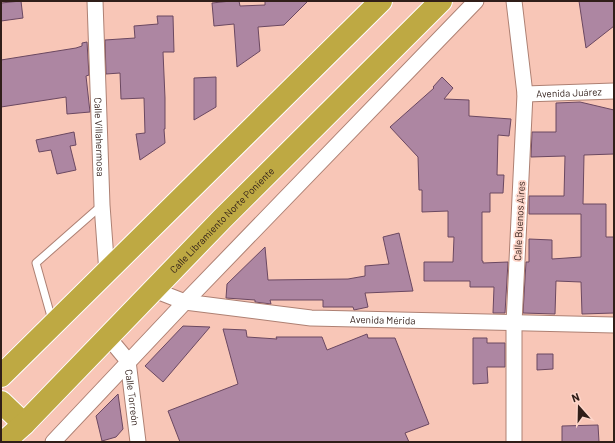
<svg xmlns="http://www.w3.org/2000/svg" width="615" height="443" font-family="Barlow,sans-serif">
	<rect width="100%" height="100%" fill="#f8c6b7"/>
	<path fill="#ad86a2" stroke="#6b4861" d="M21,1L23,18L1,21V3Z
		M231,1H239L240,6L265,5V1H308L284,25L258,27L260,51L237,67L234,24L214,26L212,3Z
		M579,1H614V26L586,48Z
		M157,16H173L174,52H163L165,98V129H164L165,143L140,160L136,134L145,133L144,98L121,99L120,73L106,74L105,40L135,38L134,26L158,24Z
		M87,42L89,75L86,76L90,112L67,114L66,97L1,107V60L76,48L82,46V43Z
		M216,77V107L194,120V78Z
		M442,77L453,88L444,99L469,100V116L511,119L509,136L498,135L497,175H504L503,193H490V212H482V261H483V263L508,262L505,313H493L494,287H470V281H424V262H453L454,237H448V211L422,212V190H419L418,157L390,127L434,88L433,87Z
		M580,102L614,110V154L584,155L583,204H606V237H614V313L582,314L581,282L556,281L555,314L523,313L526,262H529V239L552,240V259L581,257V214H529V196H564L565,156L531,157L532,132H556V103Z
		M74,132L76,145L70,146L76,170L57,174L51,150L39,152L36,140Z
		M399,233L413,291L365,293L368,307L354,310L353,307H323V300H270L271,304L255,302V300L226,298L227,284L265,247L268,280L348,279L365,276V266L389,264L383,237Z
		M183,326L210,327L163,382L145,366Z
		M223,329L246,330L247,337L277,339L276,337H322L327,350L367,334L368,338H395L429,424L405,433L409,442H180L168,411L238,384Z
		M473,338H487V343H505V367H487L488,383L473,384Z
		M537,354H553V369L537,370Z
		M118,394L123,429L116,437L102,441L96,416Z
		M598,425L599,442H562V426Z"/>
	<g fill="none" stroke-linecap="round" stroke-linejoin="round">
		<g stroke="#ae8073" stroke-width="9">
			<path id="lane" d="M52,320L36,263L102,205"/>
		</g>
		<g stroke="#ae8073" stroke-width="17">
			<g id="street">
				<path id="s1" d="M95,1L102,205L107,273"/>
				<path d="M514,1L525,94L514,323V442"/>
				<path id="s2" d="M525,94L614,91"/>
				<path id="s3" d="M154,290L185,302L311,318L614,325"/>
				<path id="s4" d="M108,337L128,361L138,442"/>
				<path d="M53,442L185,302L476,1"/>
			</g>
		</g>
		<g stroke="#fff" stroke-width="24">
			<g id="highway">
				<path d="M1,376L381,1"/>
				<path d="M1,402L24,424"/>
				<path id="s5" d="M4,442L24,424L222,219L441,1"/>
			</g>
		</g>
		<use href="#lane" stroke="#fff" stroke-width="7"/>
		<use href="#street" stroke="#fff" stroke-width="15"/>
		<use href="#highway" stroke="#bea943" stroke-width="22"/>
	</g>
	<g text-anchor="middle" stroke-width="3.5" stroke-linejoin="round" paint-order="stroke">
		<g font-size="10" fill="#301e19" stroke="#fed6ca">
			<text dy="4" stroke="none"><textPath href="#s2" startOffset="44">Avenida Juárez</textPath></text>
			<text dy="4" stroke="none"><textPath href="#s1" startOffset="136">Calle Villahermosa</textPath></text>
			<text dy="4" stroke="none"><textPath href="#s5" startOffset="311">Calle Libramiento Norte Poniente</textPath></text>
			<text transform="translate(519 221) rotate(-87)" y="4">Calle Buenos Aires</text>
			<text dy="4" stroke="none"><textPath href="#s3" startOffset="232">Avenida Mérida</textPath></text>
			<text dy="4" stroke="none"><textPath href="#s4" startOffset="68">Calle Torreón</textPath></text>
		</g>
	</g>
	<rect width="615" height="443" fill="none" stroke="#301e19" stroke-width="4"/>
	<g transform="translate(579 407) rotate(340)" stroke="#fed6ca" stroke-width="3" paint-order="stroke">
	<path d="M0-3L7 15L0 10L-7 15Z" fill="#301e19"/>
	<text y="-6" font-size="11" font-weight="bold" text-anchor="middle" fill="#301e19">N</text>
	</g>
</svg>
